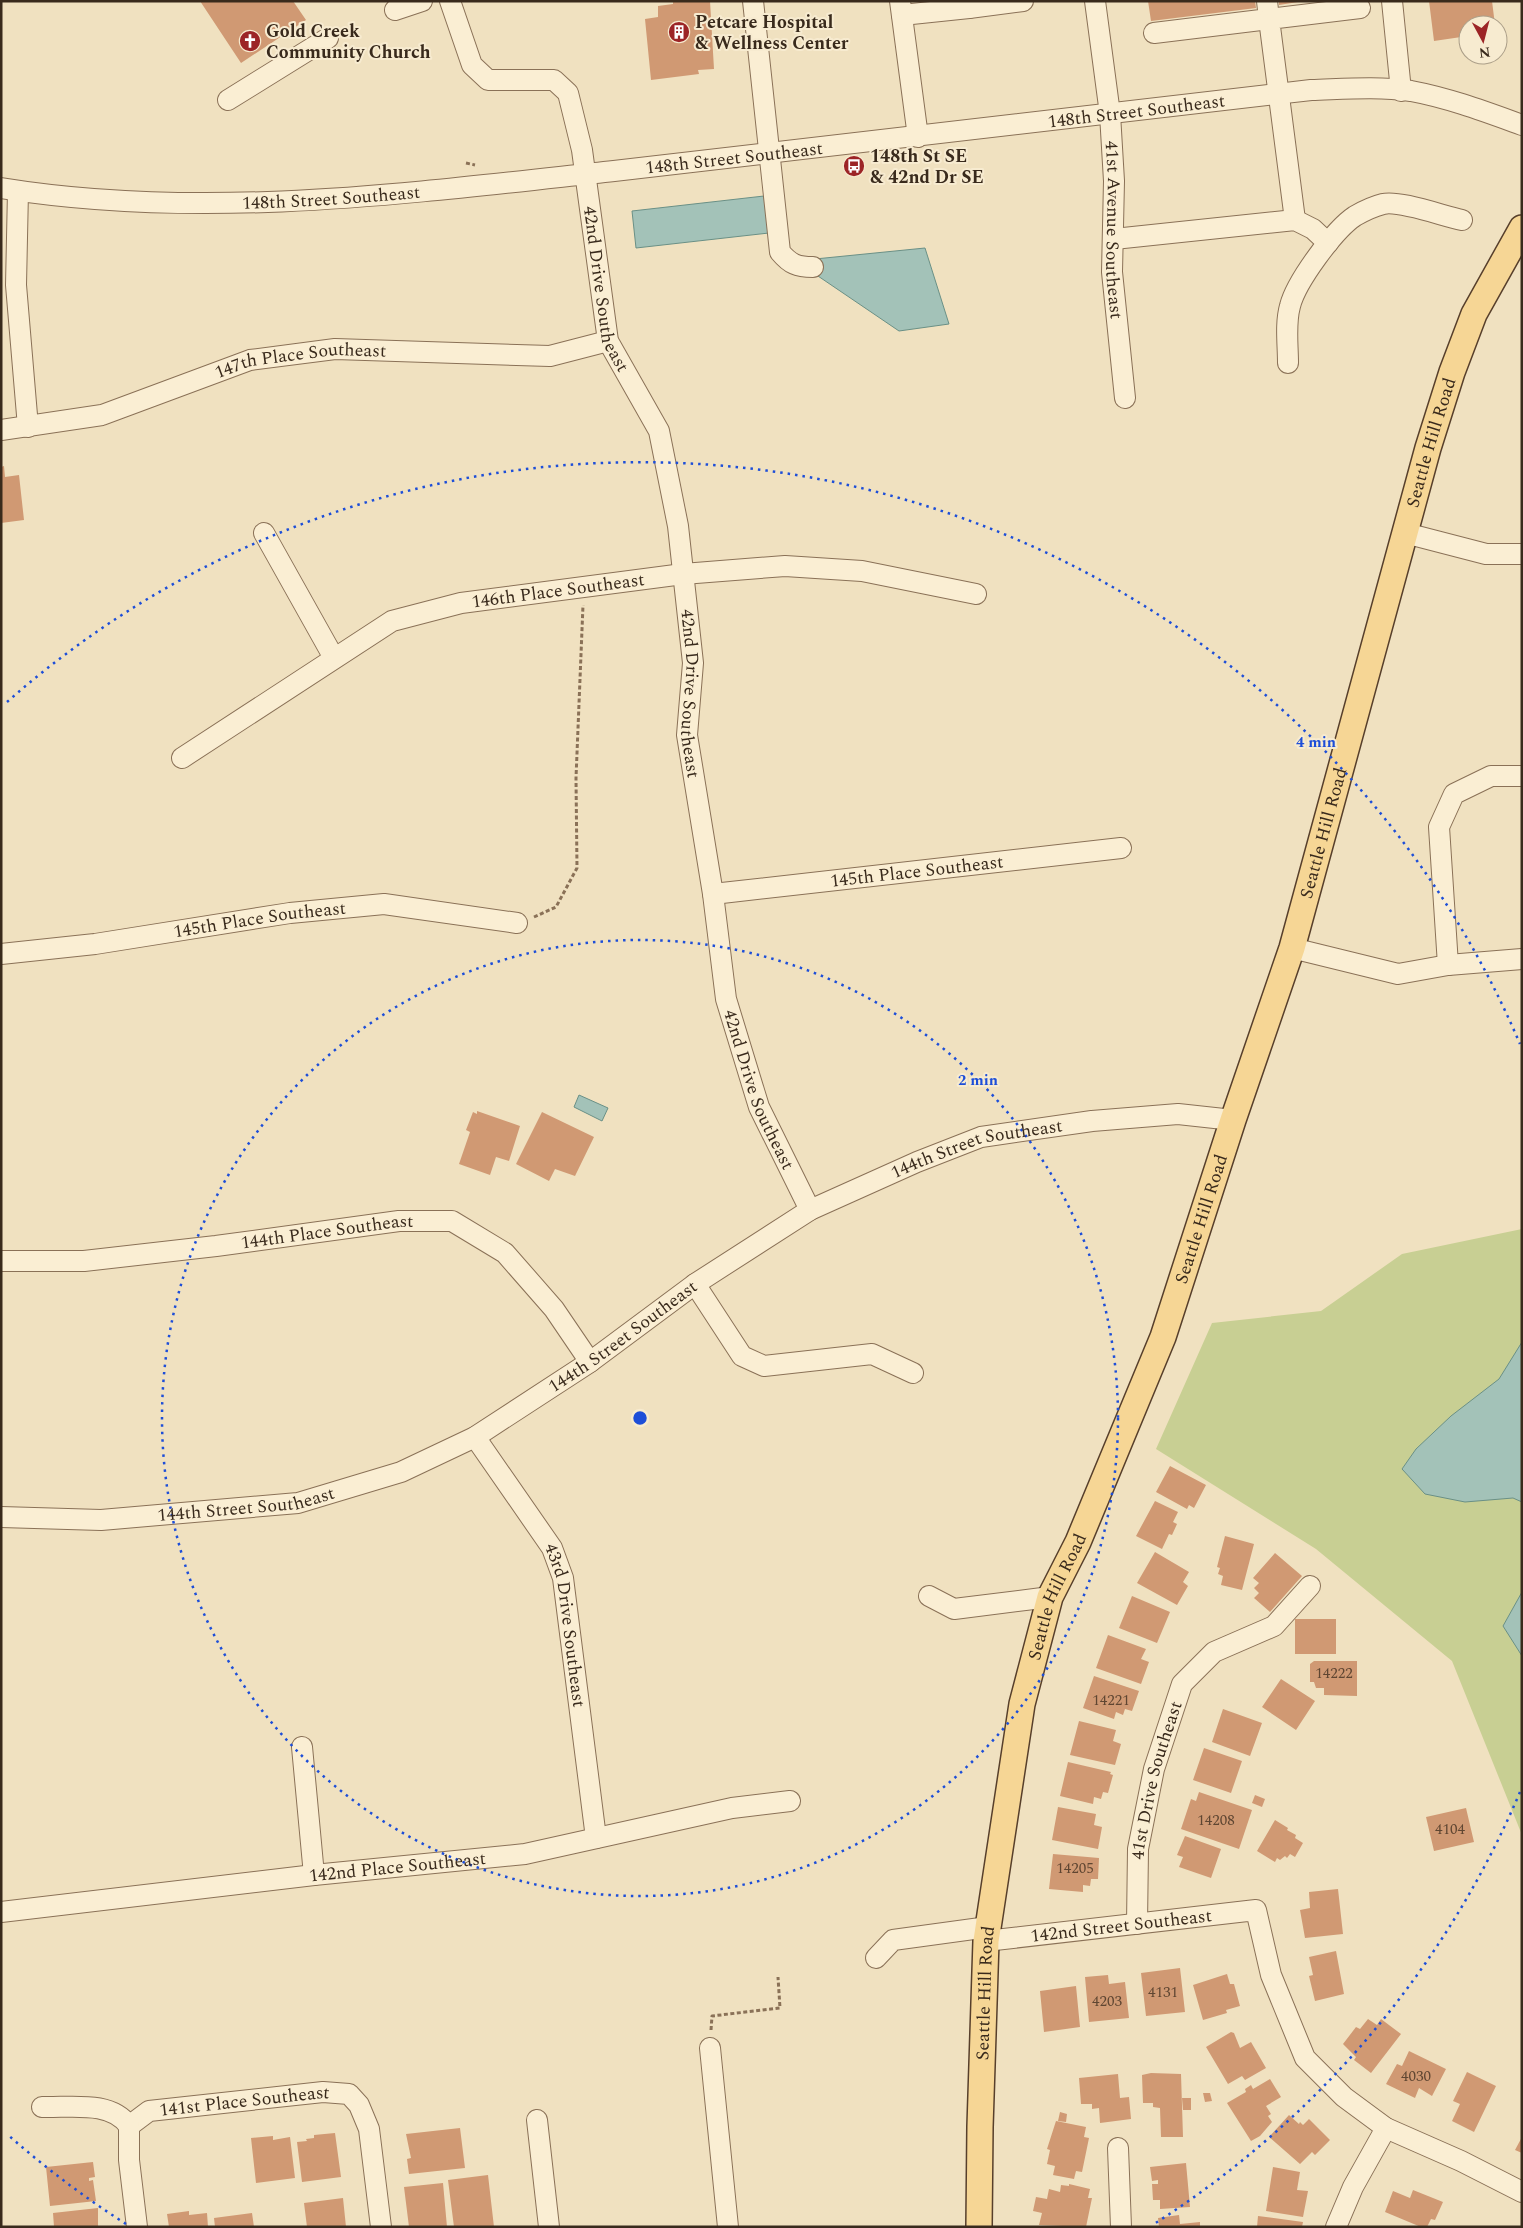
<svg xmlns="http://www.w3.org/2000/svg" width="1523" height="2228" font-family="Spectral,serif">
	<rect width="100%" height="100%" fill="#f0e1c0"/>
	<path fill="#c8cf93" d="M1522,1229V1835L1452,1661L1316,1549L1156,1449L1212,1323L1321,1311L1402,1254Z"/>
	<path fill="#a3c2b8" stroke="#6a9086" d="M764,196L769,233L636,248L632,211Z
		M925,248L949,324L899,331L815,274V259Z
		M579,1095L608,1108L602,1121L574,1107Z
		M1522,1342V1502L1513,1498L1465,1502L1425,1494L1402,1469L1416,1449L1451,1416L1499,1379Z
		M1522,1592V1656L1503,1626Z"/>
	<path fill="#d09973" d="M200,1H293L306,20L241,63Z
		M673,1H710L714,69L698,70L699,74L651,80L645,19L658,17V6L673,4Z
		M1148,1H1255L1256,8L1151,21Z
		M1279,1H1297L1298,2L1279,5Z
		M1429,1H1492L1495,25H1468V36L1434,41Z
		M4,466L5,477L19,475L24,520L1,523V467Z
		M477,1111L520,1126L509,1161L496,1157L490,1175L459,1164L470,1132L466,1130L473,1112L477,1114Z
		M542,1112L594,1137L575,1176L555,1169L549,1181L516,1164Z
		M1170,1466L1206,1485L1194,1508L1189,1505L1187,1509L1156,1492Z
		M1155,1501L1178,1512L1173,1522L1177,1524L1172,1535L1169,1534L1162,1549L1136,1536Z
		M1225,1536L1254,1544L1242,1590L1221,1585L1223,1576L1218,1574L1220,1568L1217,1567Z
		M1155,1552L1189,1572L1183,1582L1188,1586L1177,1605L1137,1583Z
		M1275,1553L1302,1576L1270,1612L1254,1598L1259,1593L1254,1588L1259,1583L1253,1578Z
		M1132,1596L1170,1612L1157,1643L1119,1628Z
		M1295,1619H1336V1654H1295Z
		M1108,1635L1146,1649L1141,1659L1149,1662L1141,1684L1096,1668Z
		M1314,1661H1357V1696L1324,1695V1688H1316L1314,1682H1310V1664Z
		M1094,1676L1139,1691L1132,1711L1125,1709L1123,1715L1116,1712L1114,1719L1083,1708Z
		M1281,1679L1315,1701L1296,1730L1262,1707Z
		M1223,1709L1262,1723L1250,1756L1212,1742Z
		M1079,1721L1116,1730L1113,1741L1121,1744L1115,1765L1070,1755Z
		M1204,1748L1242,1761L1231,1793L1193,1780Z
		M1068,1762L1111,1772L1110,1774L1113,1775L1108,1793L1103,1792L1101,1799L1094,1797L1093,1804L1060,1796Z
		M1199,1792L1252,1810L1239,1849L1181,1829L1191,1799L1196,1801Z
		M1255,1795L1265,1799L1262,1807L1252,1803Z
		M1058,1807L1096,1814L1094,1825L1102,1827L1098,1849L1052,1840Z
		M1466,1808L1474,1842L1434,1851L1426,1817Z
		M1275,1820L1288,1828L1287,1830L1296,1835L1295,1838L1303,1843L1295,1857L1290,1854L1287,1858L1285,1856L1280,1860L1277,1858L1275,1862L1257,1851Z
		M1185,1836L1221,1849L1211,1878L1179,1867L1183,1857L1177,1855Z
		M1053,1854L1099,1858L1098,1879H1091L1090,1886L1083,1885V1892L1049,1889Z
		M1338,1889L1343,1934L1305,1938L1300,1910L1310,1908L1309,1892Z
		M1336,1951L1344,1994L1315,2001L1309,1976L1313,1975L1309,1957Z
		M1180,1968L1185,2012L1146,2016L1141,1973Z
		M1227,1974L1230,1984H1234L1240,2006L1226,2010L1227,2013L1203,2020L1193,1985Z
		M1108,1975L1109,1984L1125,1982L1129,2018L1089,2022L1085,1977Z
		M1076,1986L1080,2027L1044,2032L1040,1991Z
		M1368,2019L1377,2025L1381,2019L1401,2034L1371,2073L1354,2060L1356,2057L1343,2044L1356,2027L1360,2029Z
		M1231,2032L1234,2033L1240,2048L1251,2042L1266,2068L1245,2080L1242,2076L1228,2084L1206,2047Z
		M1409,2051L1446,2069L1432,2096L1419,2088L1415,2098L1386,2084L1397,2064L1402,2066Z
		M1467,2072L1496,2086L1474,2132L1452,2121L1460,2104L1453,2101Z
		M1151,2073L1181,2074L1183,2137H1161L1160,2108L1153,2107V2103H1143L1142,2075Z
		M1118,2074L1120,2098L1129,2097L1131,2119L1100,2123L1099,2108L1092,2109V2104H1081L1079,2078Z
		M1270,2079L1281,2097L1266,2106L1271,2114L1268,2116L1272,2122L1260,2136L1251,2141L1227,2103L1246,2092L1245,2089L1251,2085L1253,2089Z
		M1203,2093H1210L1212,2101L1205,2102Z
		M1182,2098H1191V2110H1183Z
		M1060,2112L1067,2114L1066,2122L1058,2121Z
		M1289,2115L1299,2124L1300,2122L1303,2125L1309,2119L1330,2140L1315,2155L1312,2152L1300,2164L1269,2137Z
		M1056,2121L1086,2127L1084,2137L1089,2138L1082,2172L1076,2171L1074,2179L1053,2175L1055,2166L1047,2164L1050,2150L1047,2149Z
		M460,2128L465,2168L409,2174L407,2159L411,2158L406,2134Z
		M335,2133L341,2177L302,2182L297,2142L307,2141L306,2139L314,2138V2135Z
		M273,2136V2140L290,2137L295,2178L256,2183L251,2138Z
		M1522,2137V2153L1515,2150Z
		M93,2162L95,2177L89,2178V2181L93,2180L96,2201L50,2206L46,2167Z
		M1186,2163L1190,2207L1160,2209V2200H1153L1152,2184H1158V2180L1152,2181L1150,2167Z
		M1273,2167L1300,2172L1297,2190L1308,2191L1303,2217L1266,2211Z
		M488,2175L494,2227H454L448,2180Z
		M443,2183L447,2227H409L404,2187Z
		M1069,2184L1090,2189L1088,2198H1092L1086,2227L1039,2225L1042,2213L1033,2211L1036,2197L1047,2199L1049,2189L1060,2192L1061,2185L1069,2186Z
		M1413,2190L1443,2202L1435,2220L1431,2219L1427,2227H1421L1385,2212L1393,2191L1410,2198Z
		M343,2198L346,2227H307L304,2203Z
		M98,2208V2227H54L53,2213Z
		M189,2211V2215L207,2213L208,2227H169L167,2214Z
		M252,2213L254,2227H215L214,2218Z
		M1179,2215L1180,2224L1200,2222V2227H1159L1158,2218Z
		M1258,2216L1303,2222L1302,2227H1257Z"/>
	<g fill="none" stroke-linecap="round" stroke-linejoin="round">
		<g stroke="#8a7157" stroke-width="22">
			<g id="minor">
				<path id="s1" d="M450,1L472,65L488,80H554L568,93L582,150L608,341L659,431L678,526L693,663L687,735L713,894L726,999L759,1107L810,1210"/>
				<path d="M753,1L780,252C790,264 797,267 813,267"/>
				<path d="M900,1L918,137"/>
				<path id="s2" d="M1095,1L1110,114L1114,181L1112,272L1125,398"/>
				<path d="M1392,1L1401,91"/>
				<path d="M969,8L1023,1"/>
				<path d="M395,10L422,1"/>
				<path d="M902,15L969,8L968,1"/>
				<path d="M1154,33L1269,19L1267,1"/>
				<path d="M228,100L328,38"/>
				<path id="s3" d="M1,188C205,221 411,193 614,171C847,146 1079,118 1311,90C1344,89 1378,86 1411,91C1449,98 1486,112 1522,125"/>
				<path d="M18,191L16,285L28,427"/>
				<path d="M1295,220L1269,19L1360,8"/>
				<path d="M1114,239L1295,220L1313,229L1328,243"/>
				<path d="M1288,363C1288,344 1285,324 1290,306C1296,282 1334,230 1355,216C1362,212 1375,206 1383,204C1399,200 1443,216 1462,220"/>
				<path id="s4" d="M1,430L102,415L250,360L335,349L550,356L608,341"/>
				<path d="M264,533L334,658"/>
				<path d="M1405,533L1486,554H1522"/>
				<path id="s5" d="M182,758L392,621L461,603L683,574L785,566L862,571L976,594"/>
				<path id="s6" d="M713,894L1121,848"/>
				<path d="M1292,948L1398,974L1448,965L1522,959"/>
				<path id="s7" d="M1,954L95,944L290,913L384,904L517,923"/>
				<path d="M1448,965L1439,827L1454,794L1491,776H1522"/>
				<path id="s8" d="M1,1261H84L216,1246L399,1221H452L505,1253L554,1309L590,1362"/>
				<path d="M695,1284L742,1356L764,1366L872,1354L913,1373"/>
				<path id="s9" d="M475,1437L552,1548L563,1578L596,1838"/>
				<path id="s10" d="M1,1517L101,1520L298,1503L401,1472L475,1437L590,1362L695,1284L810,1210L917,1162L981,1137L1092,1121L1178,1114L1233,1120"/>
				<path d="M929,1596L954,1609L1050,1597"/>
				<path d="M302,1747L314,1875"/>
				<path id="s11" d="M1,1912L314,1875L525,1854L732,1808L790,1801"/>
				<path id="s12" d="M1137,1924L1138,1849L1154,1769L1182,1684L1214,1652L1274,1626L1310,1586"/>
				<path id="s13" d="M986,1941L1256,1910L1271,1975L1305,2058L1344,2097L1386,2128L1461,2161L1522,2192"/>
				<path d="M876,1958L893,1940L988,1927"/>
				<path d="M710,2048L728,2227"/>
				<path d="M42,2107C70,2108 111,2100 129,2126"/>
				<path d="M537,2120L549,2227"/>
				<path id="s14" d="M129,2126L149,2111L323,2092L349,2094L359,2105L369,2129L381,2227"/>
				<path d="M129,2126V2160L137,2227"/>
				<path d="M1118,2148L1121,2227"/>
				<path d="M1336,2227L1353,2187L1386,2128"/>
			</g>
		</g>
		<g stroke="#573f2b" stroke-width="28">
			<g id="major">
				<path id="s15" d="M979,2227L980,2127L986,1941L1022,1704L1050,1597L1078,1542L1163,1337L1233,1120L1292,948L1428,448L1452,372L1474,314L1522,228"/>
			</g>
		</g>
		<path stroke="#8a7157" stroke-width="3" stroke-dasharray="4 2.5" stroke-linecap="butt" d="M466,163L475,165
			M534,917L556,907L577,868L576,778L583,605
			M711,2030L712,2016L780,2008L778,1977"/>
		<use href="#minor" stroke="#faeed3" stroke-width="20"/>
		<use href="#major" stroke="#f6d695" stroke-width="25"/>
	</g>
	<g fill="none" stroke="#1d4ed8" stroke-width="2.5" stroke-dasharray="2.5 5">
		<circle cx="640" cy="1418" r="478"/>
		<path d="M1520 1792A956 956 0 0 1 1154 2224M126 2224A956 956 0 0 1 7 2134M7 702A956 956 0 0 1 1520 1044"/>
	</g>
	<defs>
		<g id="building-disc" transform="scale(1.125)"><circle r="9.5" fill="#9c2426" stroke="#f7ebd0"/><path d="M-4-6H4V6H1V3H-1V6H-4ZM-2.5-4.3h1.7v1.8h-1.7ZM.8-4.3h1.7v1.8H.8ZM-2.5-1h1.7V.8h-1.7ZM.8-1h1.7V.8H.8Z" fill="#fff"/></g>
		<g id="church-disc" transform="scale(1.125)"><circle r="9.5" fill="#9c2426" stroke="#f7ebd0"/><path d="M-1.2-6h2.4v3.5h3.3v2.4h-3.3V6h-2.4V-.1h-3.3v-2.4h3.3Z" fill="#fff"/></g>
		<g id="bus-disc" transform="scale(1.125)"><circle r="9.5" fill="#9c2426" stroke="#f7ebd0"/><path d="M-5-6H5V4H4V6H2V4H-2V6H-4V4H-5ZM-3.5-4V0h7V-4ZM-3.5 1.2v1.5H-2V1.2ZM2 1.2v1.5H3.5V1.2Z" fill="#fff"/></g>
	</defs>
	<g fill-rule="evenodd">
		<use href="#building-disc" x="679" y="32"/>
		<use href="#church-disc" x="250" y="41"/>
		<use href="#bus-disc" x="854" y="166"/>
	</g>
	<g text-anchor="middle" stroke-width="4" stroke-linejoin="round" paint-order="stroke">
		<g font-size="15" fill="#5f4632">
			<text x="1334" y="1678">14222</text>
			<text x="1111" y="1705">14221</text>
			<text x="1216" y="1825">14208</text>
			<text x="1450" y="1834">4104</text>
			<text x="1075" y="1873">14205</text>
			<text x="1163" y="1997">4131</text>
			<text x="1107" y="2006">4203</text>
			<text x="1416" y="2081">4030</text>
		</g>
		<g font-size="18" font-weight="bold" fill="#392a1c" stroke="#f7ebd0" text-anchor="start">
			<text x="695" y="28">Petcare Hospital<tspan x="695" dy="21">&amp; Wellness Center</tspan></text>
			<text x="266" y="37">Gold Creek<tspan x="266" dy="21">Community Church</tspan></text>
			<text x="870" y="162">148th St SE<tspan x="870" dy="21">&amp; 42nd Dr SE</tspan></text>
		</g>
		<g font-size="18" fill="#392a1c" stroke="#f7ebd0">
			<text dy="6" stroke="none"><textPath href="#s3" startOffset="1141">148th Street Southeast</textPath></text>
			<text dy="6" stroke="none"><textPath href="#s3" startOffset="736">148th Street Southeast</textPath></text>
			<text dy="6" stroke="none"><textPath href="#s3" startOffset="331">148th Street Southeast</textPath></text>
			<text dy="6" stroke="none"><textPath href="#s2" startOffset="230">41st Avenue Southeast</textPath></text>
			<text dy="6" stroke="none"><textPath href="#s1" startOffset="375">42nd Drive Southeast</textPath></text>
			<text dy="6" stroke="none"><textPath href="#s4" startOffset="310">147th Place Southeast</textPath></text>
			<text dy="6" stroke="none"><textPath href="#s15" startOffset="1854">Seattle Hill Road</textPath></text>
			<text dy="6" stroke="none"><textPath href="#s5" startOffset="420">146th Place Southeast</textPath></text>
			<text dy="6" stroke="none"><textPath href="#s1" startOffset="795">42nd Drive Southeast</textPath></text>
			<text dy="6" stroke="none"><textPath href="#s15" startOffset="1449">Seattle Hill Road</textPath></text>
			<text dy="6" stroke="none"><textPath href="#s6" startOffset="205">145th Place Southeast</textPath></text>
			<text dy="6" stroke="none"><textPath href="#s7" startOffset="261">145th Place Southeast</textPath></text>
			<text dy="6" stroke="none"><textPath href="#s1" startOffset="1200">42nd Drive Southeast</textPath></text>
			<text dy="6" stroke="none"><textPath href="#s10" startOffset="1071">144th Street Southeast</textPath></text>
			<text dy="6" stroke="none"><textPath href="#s15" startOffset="1044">Seattle Hill Road</textPath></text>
			<text dy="6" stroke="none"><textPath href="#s8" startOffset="328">144th Place Southeast</textPath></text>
			<text dy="6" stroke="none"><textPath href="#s10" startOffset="666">144th Street Southeast</textPath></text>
			<text dy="6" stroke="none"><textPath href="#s10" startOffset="246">144th Street Southeast</textPath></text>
			<text dy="6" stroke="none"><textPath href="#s15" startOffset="639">Seattle Hill Road</textPath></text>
			<text dy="6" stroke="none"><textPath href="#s9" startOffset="214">43rd Drive Southeast</textPath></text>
			<text dy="6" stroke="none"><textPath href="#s12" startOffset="146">41st Drive Southeast</textPath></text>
			<text dy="6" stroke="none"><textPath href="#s11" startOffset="399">142nd Place Southeast</textPath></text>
			<text dy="6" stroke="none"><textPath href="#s13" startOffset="136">142nd Street Southeast</textPath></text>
			<text dy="6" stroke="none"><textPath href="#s15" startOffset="234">Seattle Hill Road</textPath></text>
			<text dy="6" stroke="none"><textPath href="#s14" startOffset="121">141st Place Southeast</textPath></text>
		</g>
	</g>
	<circle cx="640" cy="1418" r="8" fill="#1d4ed8" stroke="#f7ebd0" stroke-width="2.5"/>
	<g font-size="15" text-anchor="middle" font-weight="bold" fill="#1d4ed8" stroke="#f7ebd0" stroke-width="4" stroke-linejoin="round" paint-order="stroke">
		<text x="1316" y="747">4 min</text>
		<text x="978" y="1085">2 min</text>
	</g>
	<rect width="1523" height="2228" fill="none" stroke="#392a1c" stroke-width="5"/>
	<g transform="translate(1483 40) rotate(173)"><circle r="24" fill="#f7ebd0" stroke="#ab9e88"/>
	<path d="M0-4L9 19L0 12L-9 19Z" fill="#9c2426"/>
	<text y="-8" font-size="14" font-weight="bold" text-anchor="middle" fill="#392a1c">N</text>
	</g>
</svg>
